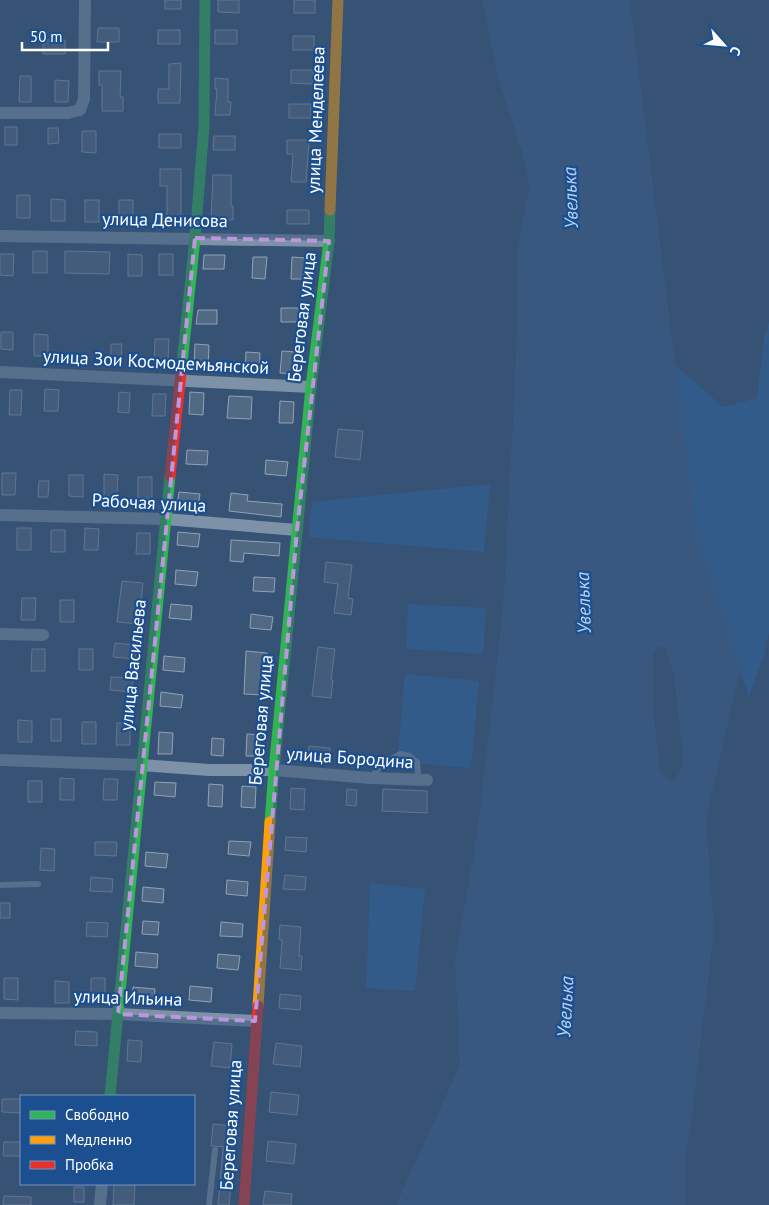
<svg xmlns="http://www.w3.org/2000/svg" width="769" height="1205" font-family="'PT Sans',sans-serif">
	<rect width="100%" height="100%" fill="#365274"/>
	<path fill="#2f66a5" d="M769,322V632L764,655L749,697L696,534L675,365L723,407L757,398L764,339Z
		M490,484L484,552L308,537L312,502Z
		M408,604L486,608L483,654L406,649Z
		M405,674L479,681L471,768L397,762Z
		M370,883L425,889L415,991L366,988Z"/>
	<path fill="#3b618d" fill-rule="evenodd" d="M482,0H630L696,534L740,670L706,820L714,929L692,1114L685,1160L686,1205H396L460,1065L455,964L477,834L503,610L516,359L518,249L529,187L524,159L498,78ZM657,646L665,648L674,675L683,755L681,770L674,781L666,779L660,771L653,707V654Z"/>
	<path fill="#526984" stroke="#92a2b6" d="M165,0H181V9H165Z
		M218,0H239V13L218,12Z
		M294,0H315V13H294Z
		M98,28H119V42H97Z
		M158,30H180V44H158Z
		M215,30H237V44H215Z
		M293,36H314V50H293Z
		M43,40H65V54H43Z
		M181,63L180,103H158V89H169V64Z
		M291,70H313V84L291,83Z
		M99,71H121L120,97H123V111H102V85H99Z
		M20,76H31V102H19Z
		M215,78L228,79V102H231L230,115H215L217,89H215Z
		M55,80L69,81L68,102H55Z
		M289,104H311V118H289Z
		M5,127H17V145H5Z
		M48,128H58L59,143L48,144Z
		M82,131H96V153L82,152Z
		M159,134H181V148H159Z
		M214,136H235V150H213Z
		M287,140H309L306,182H291L293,154H287Z
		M160,169H181V222H167V186H160Z
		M213,175H231V206H233V220H211Z
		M17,195H30V218H17Z
		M51,199L65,200V221H51Z
		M85,200H99V222H85Z
		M119,200H133V222L119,221Z
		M287,210H309V224H287Z
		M33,251H47V273H33Z
		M65,251L110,252L109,274L65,273Z
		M0,254H14L13,276L0,275Z
		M128,254L142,255V276H128Z
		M159,254H173V275H159Z
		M204,255H225L224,269H203Z
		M253,257H267L265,279L252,278Z
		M292,257L306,258L305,279H291Z
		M281,308H303V322H281Z
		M198,310H217V324H196Z
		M1,332H13V350L1,349Z
		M34,334L48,335V356H34Z
		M155,339H169L168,361H154Z
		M111,344H122L121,358H111Z
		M195,344L209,345L208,367L194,366Z
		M282,351L296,352L294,374L280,373Z
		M246,352L260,353L259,374L245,373Z
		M45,389L59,390L58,411H44Z
		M10,390H22L21,415H9Z
		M119,392L130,393L129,413L118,412Z
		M190,392L204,393L203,415L189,414Z
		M153,394H166L165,416H152Z
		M229,396L252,397L251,419L227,418Z
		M280,401L294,402L293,423H279Z
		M338,429L363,431L360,460L335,457Z
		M187,450L208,451L207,465L186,464Z
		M266,460L288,462L286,476L265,474Z
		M2,473H16L15,495H2Z
		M104,474L118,475L117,496H104Z
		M69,475H83V497L69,496Z
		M138,477H152V499L138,498Z
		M39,481H49L48,497H38Z
		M179,492L200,494L198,507L177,505Z
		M231,493L248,495L247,501L282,504L281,517L229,511Z
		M17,528H31V550H17Z
		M85,528L99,529L98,550H84Z
		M51,530H65V552H51Z
		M178,532L200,534L198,547L177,545Z
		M137,533H150V554H136Z
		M231,540L280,543L279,556L244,553L243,562L230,561Z
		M326,562L352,565L348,598L353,599L351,615L334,613L338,584L324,582Z
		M176,570L198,572L196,586L175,584Z
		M254,577L275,578L274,592L253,591Z
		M122,581L143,583L139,624L117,622Z
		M22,598H36L35,620H21Z
		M60,600H74V622H60Z
		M171,604L192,606L191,620L169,618Z
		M251,614L273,617L271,630L250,628Z
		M115,643L136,645L135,659L113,657Z
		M318,647L335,649L331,680H333L331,698L312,696Z
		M32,649H45V671H31Z
		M79,649H93V670H79Z
		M246,651L267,653L265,695L244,694Z
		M164,656L185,658L184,672L163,670Z
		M111,677L133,678L132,692L110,690Z
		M161,692L183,695L181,708L160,706Z
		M51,719H61V741H51Z
		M18,720L32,721V742H18Z
		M82,722H96V744H82Z
		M117,723H130V745H116Z
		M159,732L173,733L172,754H158Z
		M247,734L261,735L260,756H246Z
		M212,738L224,739L223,756L211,755Z
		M309,746L330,748L329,762L307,760Z
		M60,778L74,779V800H60Z
		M104,779H118L117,800H103Z
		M28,781H42V802H28Z
		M155,782L176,783L175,797L154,795Z
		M209,784L223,785L222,807L208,806Z
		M242,786L256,787L255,808L241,807Z
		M291,788L305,789L304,810L290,809Z
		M347,789L357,790L356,806L346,805Z
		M383,789L427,791V813L382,811Z
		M286,837L307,838L306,852L285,850Z
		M229,841L251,842L249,856L228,854Z
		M95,842H117L116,856L95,855Z
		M41,848L55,849L54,871L40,870Z
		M146,852L168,854L166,868L145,866Z
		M285,875L306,877L305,890L283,889Z
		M91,877L113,879L112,892L90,891Z
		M227,880L248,882L247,896L226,894Z
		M143,887L164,889L163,903L142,901Z
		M0,903H10V918H0Z
		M143,921L159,922L158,935L142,934Z
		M87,922L108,923L107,937L86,936Z
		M221,922L243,924L242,937L220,936Z
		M280,925L301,927L299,956H302L301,970L280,968L282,940L279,939Z
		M136,952L158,954L157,968L135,966Z
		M218,954L240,956L238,970L217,968Z
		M4,978H18V1000L4,999Z
		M91,978H105V1000H91Z
		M55,981L69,982V1003H55Z
		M190,986L212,988L211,1002L189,1000Z
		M133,987L155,989L154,1002L132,1001Z
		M280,994L301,996L300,1010L279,1008Z
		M76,1031L97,1032V1046L75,1045Z
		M128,1040L142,1041L141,1062L127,1061Z
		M214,1042L232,1044L230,1068L211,1066Z
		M276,1043L302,1046L300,1067L273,1064Z
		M271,1092L299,1095L297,1115L269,1112Z
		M2,1099H21V1113L2,1112Z
		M213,1124L232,1126L230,1147L211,1146Z
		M268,1141L296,1144L294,1164L266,1161Z
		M4,1142H21V1156H3Z
		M223,1148L234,1149L229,1205H218Z
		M114,1184H135L134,1205H113Z
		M74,1187H84V1202H74Z
		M265,1191L292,1194L291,1205H263Z
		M4,1196L31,1197V1205H3Z"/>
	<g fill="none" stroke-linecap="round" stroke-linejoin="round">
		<path stroke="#7d92a8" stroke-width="6" d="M371,777L384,763L400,754L409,756L417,762L418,774L413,779
			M0,885L38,884
			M209,1205L215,1150"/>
		<path stroke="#7d92a8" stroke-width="12" d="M0,113H68L80,110L84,99L85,0
			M0,236L329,241
			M0,372L311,387
			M0,515L165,519L297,530
			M0,634L43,635
			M0,760L141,765L209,770H274L370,778L427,780
			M0,1013L118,1014L255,1021
			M100,1205L102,1184"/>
		<path stroke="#30b455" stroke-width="11" d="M182,364L195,238L204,126L205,0
			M270,822L274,770L311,387L329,241L330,210
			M110,1096L170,476"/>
		<path stroke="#ff9f0a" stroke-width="11" d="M330,210L338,0
			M258,1006L270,822"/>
		<path stroke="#e5322d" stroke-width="11" d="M170,476L182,364
			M244,1205L258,1006"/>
	</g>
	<path d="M0 0H769V1205H0ZM195,238L329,241L297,530L255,1021L118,1014Z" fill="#365274" fill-opacity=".55" fill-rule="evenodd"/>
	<path fill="none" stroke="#bd96df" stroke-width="4" stroke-dasharray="10 6" stroke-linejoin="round" d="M195,238L329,241L297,530L255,1021L118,1014Z"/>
	<g text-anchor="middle" stroke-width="4.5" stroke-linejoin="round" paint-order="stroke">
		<g font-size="18" fill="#fff" stroke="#1b4f8f">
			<text transform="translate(316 120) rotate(-88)" y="6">улица Менделеева</text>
			<text transform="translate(165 220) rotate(1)" y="6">улица Денисова</text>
			<text transform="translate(302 317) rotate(-83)" y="6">Береговая улица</text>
			<text transform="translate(156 362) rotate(3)" y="6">улица Зои Космодемьянской</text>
			<text transform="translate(149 503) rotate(3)" y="6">Рабочая улица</text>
			<text transform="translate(133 665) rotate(-84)" y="6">улица Васильева</text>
			<text transform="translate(261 720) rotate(-85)" y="6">Береговая улица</text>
			<text transform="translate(350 758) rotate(4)" y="6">улица Бородина</text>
			<text transform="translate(128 998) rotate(2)" y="6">улица Ильина</text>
			<text transform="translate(231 1125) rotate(-86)" y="6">Береговая улица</text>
		</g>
		<g font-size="19" font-style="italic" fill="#b5d3f5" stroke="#1b4f8f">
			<text transform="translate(570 198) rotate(-92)" y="7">Увелька</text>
			<text transform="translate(583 603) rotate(-92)" y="7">Увелька</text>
			<text transform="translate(565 1007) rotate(-87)" y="7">Увелька</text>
		</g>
	</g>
	<rect x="20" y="1095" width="175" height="90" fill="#1b4f8f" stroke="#7695bc"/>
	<rect x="30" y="1111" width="25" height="8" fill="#30b455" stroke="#7695bc"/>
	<text x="65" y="1120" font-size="15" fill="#ffffff">Свободно</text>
	<rect x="30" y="1136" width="25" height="8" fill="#ff9f0a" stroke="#7695bc"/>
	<text x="65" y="1145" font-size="15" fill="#ffffff">Медленно</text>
	<rect x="30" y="1161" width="25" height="8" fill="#e5322d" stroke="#7695bc"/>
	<text x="65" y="1170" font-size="15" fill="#ffffff">Пробка</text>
	<g transform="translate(724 45) rotate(117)" stroke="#1b4f8f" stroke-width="4" paint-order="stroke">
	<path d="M0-4L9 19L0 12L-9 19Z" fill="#ffffff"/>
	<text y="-8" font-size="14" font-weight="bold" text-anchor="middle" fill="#ffffff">С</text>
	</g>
	<path d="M22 42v8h86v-8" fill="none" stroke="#ffffff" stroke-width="2.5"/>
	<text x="30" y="42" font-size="15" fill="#ffffff" stroke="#1b4f8f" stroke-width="4" paint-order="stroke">50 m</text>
</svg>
